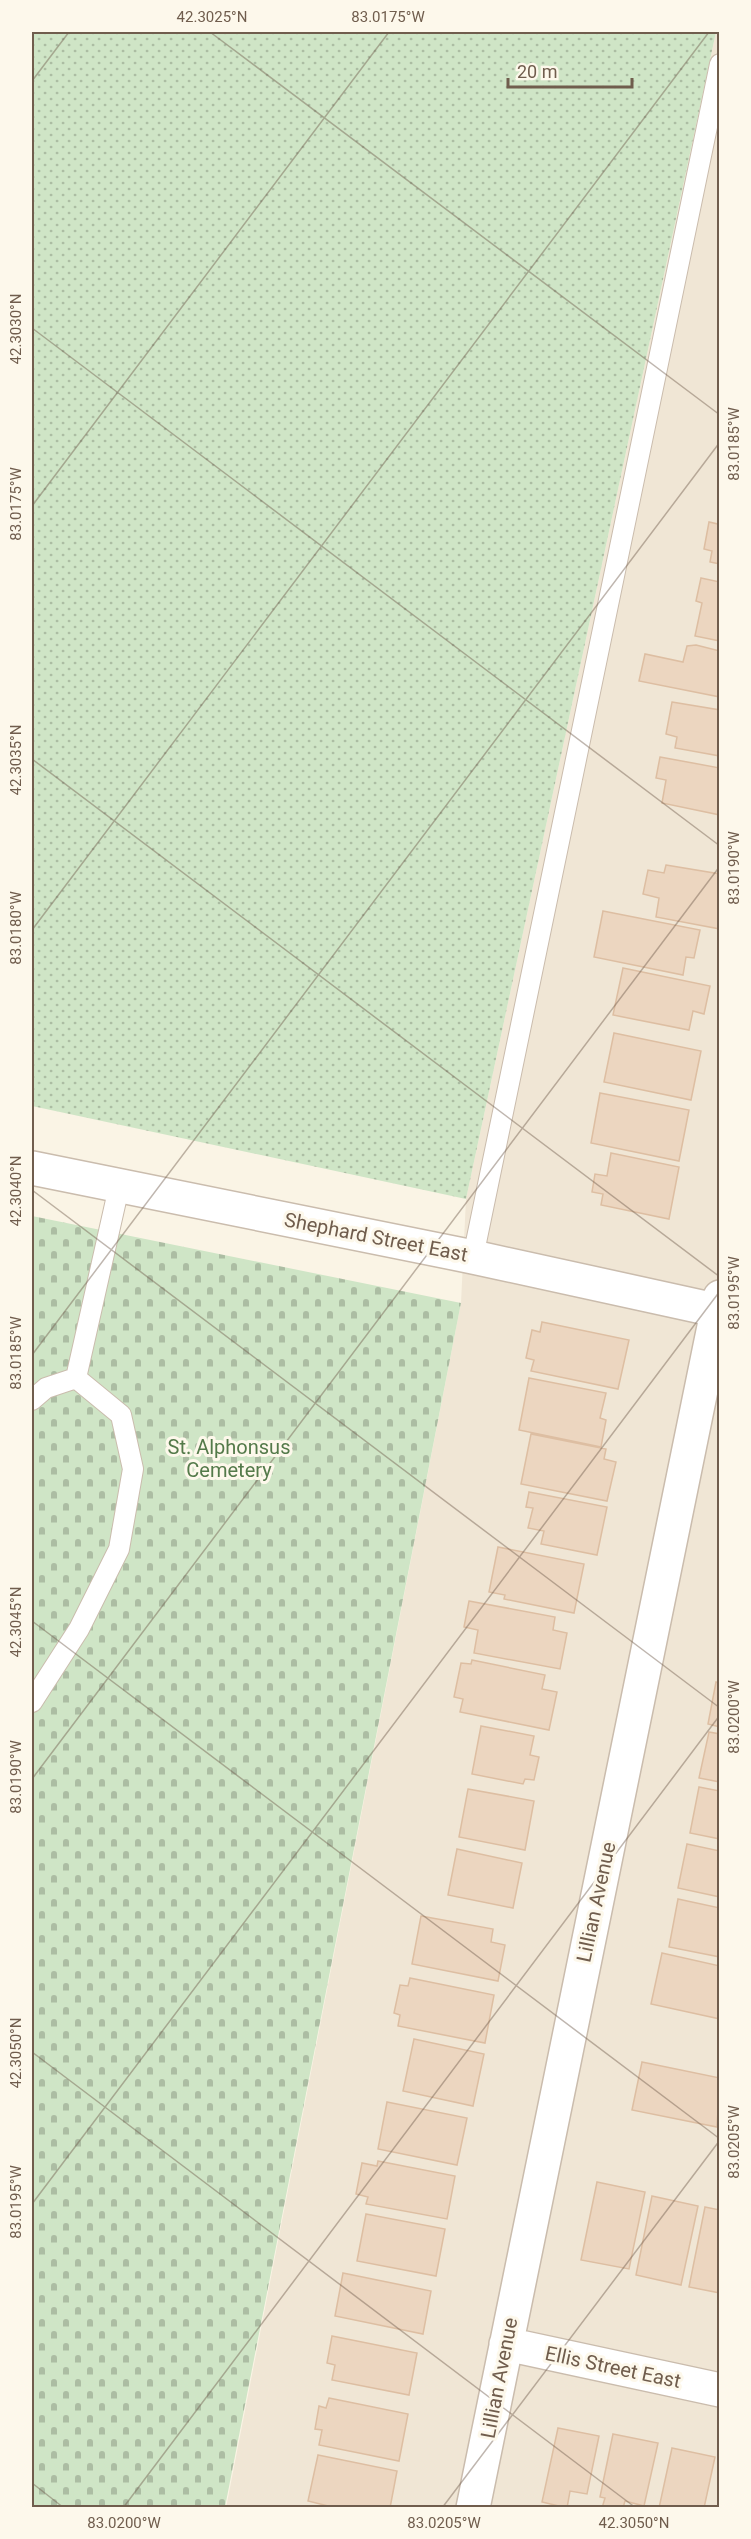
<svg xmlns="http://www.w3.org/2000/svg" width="751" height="2539" font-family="Roboto,sans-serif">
	<defs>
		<pattern id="cemetery-stones" width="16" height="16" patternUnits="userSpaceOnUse" patternTransform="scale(1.5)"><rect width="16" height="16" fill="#cfe5c6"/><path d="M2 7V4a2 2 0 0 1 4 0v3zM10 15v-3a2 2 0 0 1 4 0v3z" fill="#acbda3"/></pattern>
		<pattern id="park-dots" width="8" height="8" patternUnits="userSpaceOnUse" patternTransform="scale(1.5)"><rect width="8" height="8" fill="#cfe5c6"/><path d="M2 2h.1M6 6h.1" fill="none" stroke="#acbda3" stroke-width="1.8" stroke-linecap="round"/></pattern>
	</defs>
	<rect width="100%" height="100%" fill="#faf4e5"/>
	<path fill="#f0e6d5" d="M716,32H719V2507L226,2508L461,1303L466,1199Z"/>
	<path fill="url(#cemetery-stones)" d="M32,1216L461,1303L225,2507H32Z"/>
	<path fill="url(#park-dots)" d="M32,32H716L466,1199L32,1106Z"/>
	<path fill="#ecd6c0" stroke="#ddbea2" stroke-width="1.5" d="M720,515V564L710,562L712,551L704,549L709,522L718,524Z
		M701,578L720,582V641L695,636L702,603L696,601Z
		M696,645L720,651V697L639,681L645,654L683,662L687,646Z
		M672,702L720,710V756L675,748L677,737L666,734Z
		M660,757L720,768V815L662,803L666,780L656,778Z
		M666,865L720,874V929L656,917L659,898L643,894L648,870L664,873Z
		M603,911L700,930L694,958L686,957L683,975L594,957Z
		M623,968L710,986L704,1014L693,1011L689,1030L613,1015Z
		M614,1033L701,1051L691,1100L604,1082Z
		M600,1093L689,1110L679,1161L591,1143Z
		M611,1153L679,1167L669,1219L601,1205L603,1194L592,1192L595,1174L607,1176Z
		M542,1322L629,1340L618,1389L531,1371L534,1360L526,1358L532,1330L540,1332Z
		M529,1378L606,1393L600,1418L606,1420L601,1447L519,1430Z
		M531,1434L606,1449L604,1459L616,1462L607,1501L521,1484Z
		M529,1492L607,1507L597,1555L541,1544L544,1531L528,1528L533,1508L526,1507Z
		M498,1547L584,1564L574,1613L504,1599L505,1595L489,1592Z
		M469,1601L555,1617L553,1630L567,1633L560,1669L474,1653L478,1630L464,1627Z
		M472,1660L545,1675L542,1689L557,1692L549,1730L460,1712L463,1699L454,1697L461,1663L471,1664Z
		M716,1682L720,1683V1727L708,1724Z
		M481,1726L534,1736L530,1755L539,1757L534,1780L525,1779L523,1784L472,1774Z
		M709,1732L720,1734V1782L699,1778Z
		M699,1787L720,1791V1839L690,1833Z
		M468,1789L534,1801L525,1850L459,1837Z
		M687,1844L720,1851V1897L678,1888Z
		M457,1849L522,1863L513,1908L448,1895Z
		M678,1899L720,1908V1957L669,1947Z
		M421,1916L493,1929L491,1942L505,1945L498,1981L412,1964Z
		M662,1953L720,1966V2019L651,2004Z
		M410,1978L494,1995L485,2043L398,2026L400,2015L394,2013L400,1985L408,1986Z
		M414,2039L484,2054L473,2106L403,2091Z
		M642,2062L720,2078L717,2127L632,2110Z
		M387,2102L467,2118L457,2165L378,2149Z
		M378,2161L455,2176L447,2219L366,2204L368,2197L356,2194L362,2163L377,2166Z
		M597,2182L645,2192L629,2269L581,2260Z
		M652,2196L698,2206L681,2285L636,2275Z
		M705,2207L720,2210V2293L689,2287Z
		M366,2214L445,2229L436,2276L357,2261Z
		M343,2273L431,2291L423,2334L335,2316Z
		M332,2336L417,2353L409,2395L332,2380L335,2365L327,2363Z
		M329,2398L408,2414L399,2461L319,2445L322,2430L315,2429L319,2406L326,2408Z
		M558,2428L599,2436L587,2494L570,2491L567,2508L542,2502Z
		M613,2434L658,2443L644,2506L625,2501L623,2508H602L605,2498L600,2497Z
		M672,2448L715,2457L704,2508H659Z
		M318,2455L397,2471L390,2508H336L308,2501Z"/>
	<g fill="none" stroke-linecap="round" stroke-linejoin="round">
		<g stroke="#cabcad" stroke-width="22">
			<path id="lane" d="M473,1257L720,64
				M76,1378L119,1187
				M32,1400L46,1388L76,1378
				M32,1702L79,1629L119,1549L133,1469L121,1415L76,1378"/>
		</g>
		<g stroke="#cabcad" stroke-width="36">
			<path id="street" d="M32,1168L473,1257L720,1311
				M506,2344L720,2390
				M473,2508L720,1297"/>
		</g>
		<use href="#lane" stroke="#fff" stroke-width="20"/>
		<use href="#street" stroke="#fff" stroke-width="33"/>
	</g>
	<path fill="none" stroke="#705d4d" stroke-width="1.5" stroke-opacity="0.45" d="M210,32L720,415M32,81L69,32M32,328L720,846M32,506L389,32M32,759L720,1277M32,930L709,32M32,1190L720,1708M32,1355L720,442M32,1621L720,2139M32,1779L720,866M32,2052L636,2508M32,2204L720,1291M32,2483L64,2508M123,2508L720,1715M442,2508L720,2140"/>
	<g text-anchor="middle" stroke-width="6" stroke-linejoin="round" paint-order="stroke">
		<g font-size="20" fill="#705d4d" stroke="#fdf8eb">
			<text transform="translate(376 1237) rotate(11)" y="7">Shephard Street East</text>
			<text transform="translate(596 1902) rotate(-78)" y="7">Lillian Avenue</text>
			<text transform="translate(613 2367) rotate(12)" y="7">Ellis Street East</text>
			<text transform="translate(499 2378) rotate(-79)" y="7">Lillian Avenue</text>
		</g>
		<g font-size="20" fill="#547a4a" stroke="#fdf8eb">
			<text x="229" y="1454">St. Alphonsus<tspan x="229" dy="23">Cemetery</tspan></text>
		</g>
	</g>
	<rect width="751" height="2539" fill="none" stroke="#fdf8eb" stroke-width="66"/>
	<path d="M508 78v9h124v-9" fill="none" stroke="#705d4d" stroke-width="3"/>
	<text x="517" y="78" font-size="18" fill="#705d4d" stroke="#fdf8eb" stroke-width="4.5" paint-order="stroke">20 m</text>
	<rect x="33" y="33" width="685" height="2473" fill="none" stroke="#705d4d" stroke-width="2"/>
	<g font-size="15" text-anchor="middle" fill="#705d4d">
		<text x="212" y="22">42.3025°N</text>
		<text x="388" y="22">83.0175°W</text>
		<text transform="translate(16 329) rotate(-90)" y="5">42.3030°N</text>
		<text transform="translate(734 444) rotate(-90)" y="5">83.0185°W</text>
		<text transform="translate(16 504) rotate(-90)" y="5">83.0175°W</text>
		<text transform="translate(16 760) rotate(-90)" y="5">42.3035°N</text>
		<text transform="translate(734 868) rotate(-90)" y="5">83.0190°W</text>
		<text transform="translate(16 928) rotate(-90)" y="5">83.0180°W</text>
		<text transform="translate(16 1191) rotate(-90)" y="5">42.3040°N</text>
		<text transform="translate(734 1293) rotate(-90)" y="5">83.0195°W</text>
		<text transform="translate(16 1353) rotate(-90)" y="5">83.0185°W</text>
		<text transform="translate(16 1622) rotate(-90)" y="5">42.3045°N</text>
		<text transform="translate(734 1717) rotate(-90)" y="5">83.0200°W</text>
		<text transform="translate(16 1777) rotate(-90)" y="5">83.0190°W</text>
		<text transform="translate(16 2053) rotate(-90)" y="5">42.3050°N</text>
		<text transform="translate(734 2142) rotate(-90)" y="5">83.0205°W</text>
		<text transform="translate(16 2202) rotate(-90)" y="5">83.0195°W</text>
		<text x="124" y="2528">83.0200°W</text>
		<text x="444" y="2528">83.0205°W</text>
		<text x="634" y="2528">42.3050°N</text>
	</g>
</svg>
